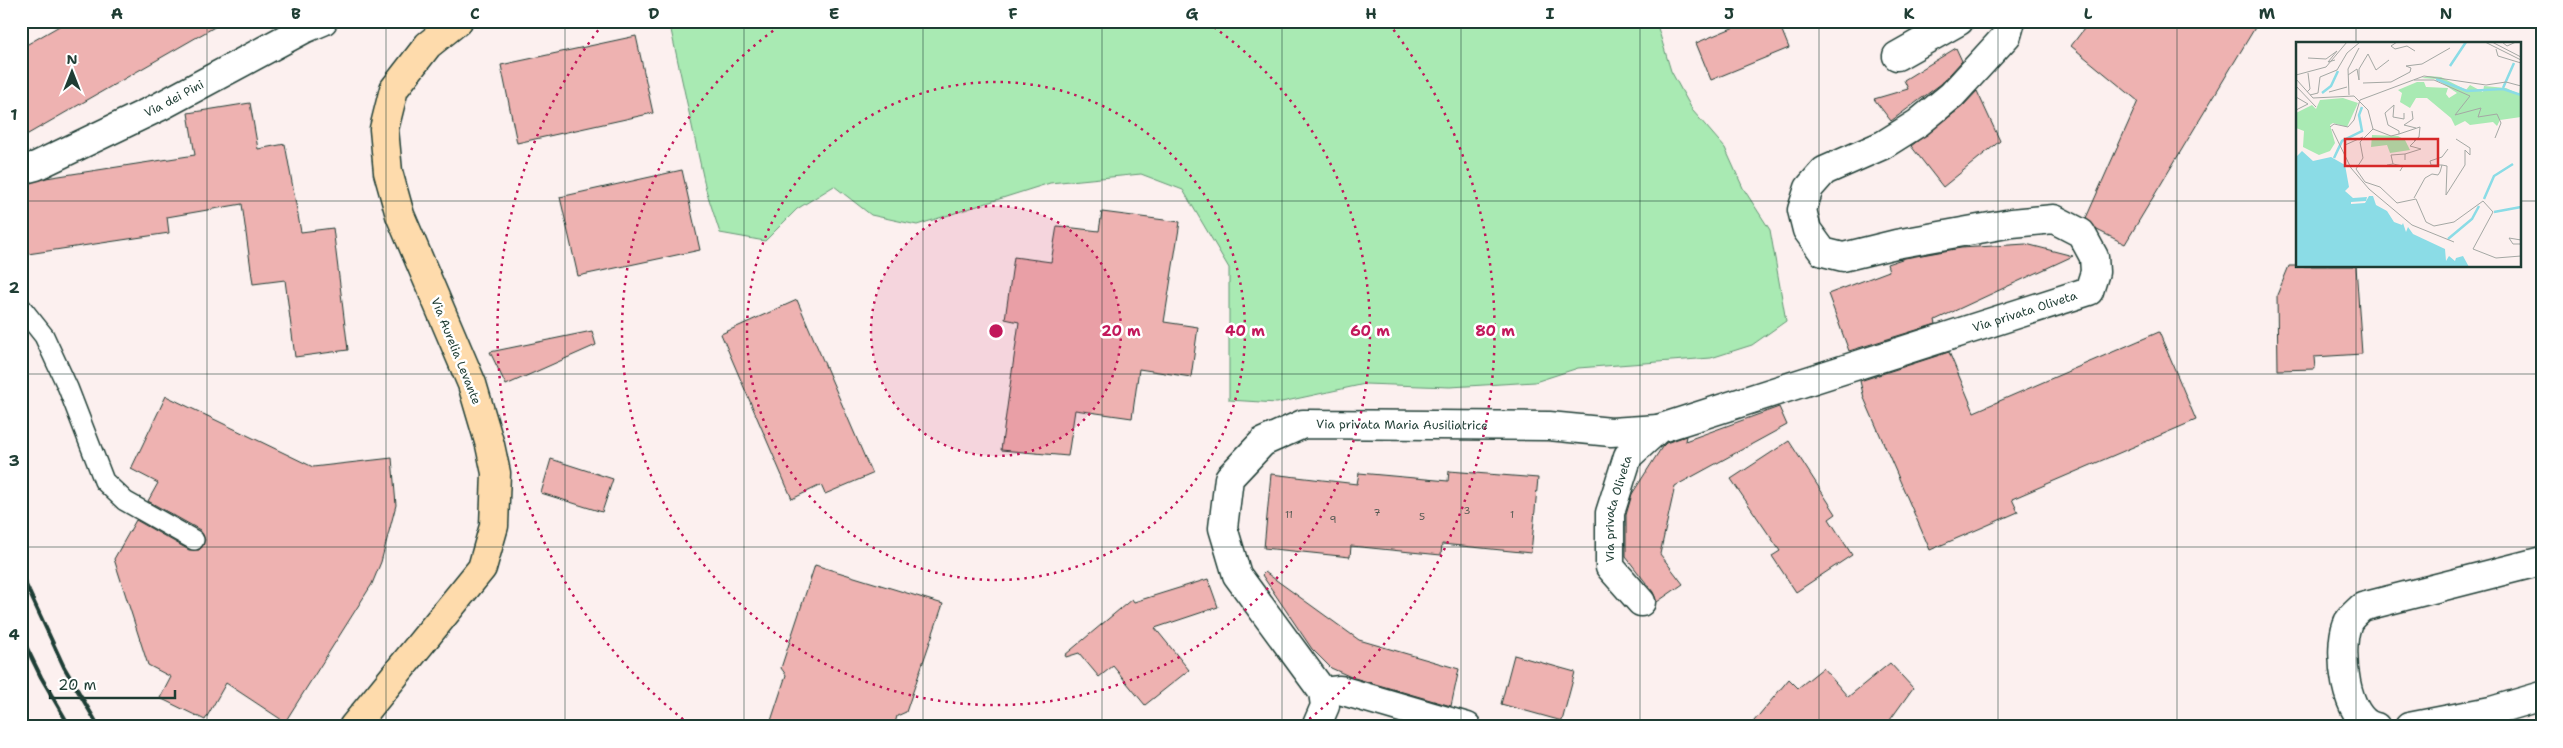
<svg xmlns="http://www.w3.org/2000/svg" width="2563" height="748" font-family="'Shantell Sans',sans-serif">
	<rect width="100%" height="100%" fill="#fcf0ef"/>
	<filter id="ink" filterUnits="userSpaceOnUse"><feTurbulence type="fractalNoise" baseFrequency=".02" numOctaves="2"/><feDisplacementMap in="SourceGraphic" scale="10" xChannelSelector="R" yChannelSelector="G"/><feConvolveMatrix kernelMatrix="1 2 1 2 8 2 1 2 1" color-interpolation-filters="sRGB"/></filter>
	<g filter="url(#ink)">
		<path fill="#a9eab3" stroke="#649474" d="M669,21H1645L1658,28L1671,71L1693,111L1725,148L1743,188L1770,230L1786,321L1752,345L1711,358L1578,368L1535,382L1450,387L1365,384L1277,403L1229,400V268L1183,190L1141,174L1050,183L917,225L871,215L834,186L797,209L765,241L720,233L706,190Z"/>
		<path fill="#eeb2b1" stroke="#1f3d34" d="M68,21H225L21,138V48Z
			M1749,21H1778L1789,48L1711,80L1696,43Z
			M2090,21H2259L2125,244L2097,230L2086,218L2138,101L2071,46Z
			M636,36L653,113L517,143L501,65Z
			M1956,48L1962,61L1941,84L1891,121L1874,99L1908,89L1904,80Z
			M1977,91L2000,141L1943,187L1911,146L1962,107Z
			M250,103L258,149L285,144L301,232L333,228L348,350L295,357L285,280L253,284L242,204L167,217L169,233L21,255V185L46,178L195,155L188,113Z
			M682,170L700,250L578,276L560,197Z
			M1102,212L1180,222L1164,322L1198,327L1191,377L1139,369L1132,418L1075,410L1068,456L1001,450L1019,322L1005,319L1014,257L1051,262L1057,226L1099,231Z
			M2026,244L2073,256L1935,320L1936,324L1849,351L1828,294L1889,271L1887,264L1905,258L1961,248Z
			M2289,266H2356L2362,354L2314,357L2315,369L2278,370L2277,295Z
			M797,300L872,474L825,494L821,485L792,499L721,334Z
			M592,331L596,345L506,385L490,352Z
			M2159,332L2196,420L2012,499L2018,512L1930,550L1864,398L1860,381L1949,352L1974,412Z
			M166,396L313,467L392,458L396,505L381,562L372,584L285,722L226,683L205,720L160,698L171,677L148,665L114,559L136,520L189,550H199L205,540L200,530L148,501L158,483L131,469Z
			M1779,407L1787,425L1675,486L1660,554L1683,584L1657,602L1653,592L1626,557V515L1632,494L1662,447L1666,443L1686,436L1685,441Z
			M1789,441L1836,514L1829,519L1852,555L1796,592L1772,556L1780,551L1731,479Z
			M551,459L613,479L602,512L541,493Z
			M1449,471L1538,478L1531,553L1442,544L1441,555L1351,546L1350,557L1264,548L1271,474L1357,484L1359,473L1448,481Z
			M815,565L943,604L906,712L897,716L894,727H769L786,675L781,668Z
			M1265,572L1359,640L1459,669L1451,706L1351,677L1331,668L1312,649L1262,575Z
			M1208,579L1218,607L1155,628L1189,670L1145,705L1113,666L1099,677L1079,653L1066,657L1065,655L1132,599L1134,602Z
			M1514,655L1575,672L1562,721L1501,704Z
			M1890,663L1913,688L1885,727H1749L1789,679L1798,688L1823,668L1848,697Z"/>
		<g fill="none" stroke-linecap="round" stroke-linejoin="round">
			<g stroke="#1f3d34" stroke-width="22">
				<path id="service" d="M21,307L44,336L68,388L104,481L125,501L194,540"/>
			</g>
			<g stroke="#1f3d34" stroke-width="31">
				<g id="minor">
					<path d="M1897,56L1959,21"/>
					<path id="s1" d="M21,170L36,166L159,107L304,29L323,21"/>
					<path id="s2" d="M1641,602L1610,567V513L1628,456L1658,429L2089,291L2095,272L2094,257L2081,233L2054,219L2012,223L1896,244L1843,257L1823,252L1807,230L1802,210L1809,188L1824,171L1883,145L1918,123L1952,95L2007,35L2011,21"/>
					<path d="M1323,692L1340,690L1467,727"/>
					<path id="s3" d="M1316,727L1325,706L1323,692L1237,575L1223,528L1229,478L1263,442L1303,424L1549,426L1611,432L1658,429"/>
					<path d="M2376,727C2344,721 2338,649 2347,625C2349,618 2357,612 2362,607L2542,561"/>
					<path d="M2409,727L2491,711L2542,696"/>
				</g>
			</g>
			<g stroke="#1f3d34" stroke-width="31">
				<path id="primary" d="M353,727L482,568L494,526L496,473L490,445L472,384L400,215L388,172L384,129L394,89L428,45L458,21"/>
			</g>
			<use href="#service" stroke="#fff" stroke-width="19"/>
			<use href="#minor" stroke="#fff" stroke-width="28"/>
			<use href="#primary" stroke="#fedbac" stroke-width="28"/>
			<path stroke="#1f3d34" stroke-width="4" d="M21,574L64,667L99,727
				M21,636L41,677L70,727"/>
		</g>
	</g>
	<path fill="none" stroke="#1f3d34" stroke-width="1" stroke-opacity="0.55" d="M207,21V727M386,21V727M565,21V727M744,21V727M923,21V727M1102,21V727M1282,21V727M1461,21V727M1640,21V727M1819,21V727M1998,21V727M2177,21V727M2356,21V44M21,201H2297M2519,201H2542M2356,266V727M21,374H2542M21,547H2542"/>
	<circle cx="996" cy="331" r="125" fill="#c2185b" fill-opacity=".12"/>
	<g fill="none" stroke="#c2185b" stroke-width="2.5" stroke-dasharray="2.5 5">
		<circle cx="996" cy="331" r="125"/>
		<circle cx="996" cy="331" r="249"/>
		<path d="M1208 23A374 374 0 1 1 784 23"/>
		<path d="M689 724A499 499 0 0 1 603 24M1389 24A499 499 0 0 1 1303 724"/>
	</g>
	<g text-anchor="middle" stroke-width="5" stroke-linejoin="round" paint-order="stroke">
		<g font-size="10" fill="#535a53">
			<text x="1467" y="514">3</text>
			<text x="1377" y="516">7</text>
			<text x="1289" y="518">11</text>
			<text x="1512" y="518">1</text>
			<text x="1422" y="520">5</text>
			<text x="1333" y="523">9</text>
		</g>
		<g font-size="12" fill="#1f3d34" stroke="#fff">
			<text dy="4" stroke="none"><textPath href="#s1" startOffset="169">Via dei Pini</textPath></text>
			<text dy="4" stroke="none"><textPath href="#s2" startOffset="586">Via privata Oliveta</textPath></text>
			<text transform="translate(456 351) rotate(68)" y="4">Via Aurelia Levante</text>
			<text dy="4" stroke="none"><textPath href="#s3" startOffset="474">Via privata Maria Ausiliatrice</textPath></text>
			<text dy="4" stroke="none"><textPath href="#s2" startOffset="106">Via privata Oliveta</textPath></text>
		</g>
	</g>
	<g transform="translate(2296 42)">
		<rect width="225" height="225" fill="#fcf0ef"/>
		<path d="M133,34L145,35L170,48L174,43L187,50L188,44L210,46L223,52L224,45L225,75L204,78L201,84L197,80L174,83L169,79L159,84L155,76L131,56H120L114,66L104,60L106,51L102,48L121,40H128L130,45L152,46L150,52L153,56L161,51L140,37L125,36ZM47,56L62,61L51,85L37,81L34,83L39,101L34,109L23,113L7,105L8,89L0,86V71L16,63L20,67L24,58ZM76,93L102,94L109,98L114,108L94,111L91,103L75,105Z" fill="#a9eab3"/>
		<path d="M6,109L17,119L35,115L49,123L53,145L49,149L57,156L71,155L70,159L55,160V162L69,161L73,154H77L80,163L91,169L98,180L106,183L107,181L110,190L112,185L117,192L149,207L150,219L153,214L159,219L160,216L167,214L173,225H0V115Z" fill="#8bdce6"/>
		<path fill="none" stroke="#8bdce6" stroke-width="2.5" d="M154,24L170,0M140,37L171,49L207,47L225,53M207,46L218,21M26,51L35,44L42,29M38,116L46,99L66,89L63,73L66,65M188,157L198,134L217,122M198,170L225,165M152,197L176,177L183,164"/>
		<path fill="none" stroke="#a4a8a4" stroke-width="1" d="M101,0L95,4L99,7L111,4L119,9M189,0L225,18M196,0L225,15M206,0L211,4L220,0M200,7L202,14L225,21M12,16L30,17L41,9L32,20L39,18M0,33L30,25L51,0M52,33L61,27L63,38V27L72,12L80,28L93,18M0,37L17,56L58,54L72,68L77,87L64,100L67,116L60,127L69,140L84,145L101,161L120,157L130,180L138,184L158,180L187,159L197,170L177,207L200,216L225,214M118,38H138L174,54L159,73L185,66L182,75L201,72L205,81L199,96M67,41L95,40L114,30L115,26L110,24L126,22L154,6M0,44L20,65M11,50L14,47L12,31M33,50L51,45M14,53L22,51L24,35L41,28L51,11L64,0M53,53L52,27L63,6M0,55L12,62L0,68M116,69L117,77L108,83L120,86M34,85L38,82L52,85L58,78L64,58L128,34L190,43L210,40L225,44M36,87L55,126L73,147L116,183L158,200M77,87L95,94L103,92V89L92,83L89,71L98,63L97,75L108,77V71M103,92L124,85L123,95L118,99M160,97L174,106V113M49,106V103L67,95M109,118V112L125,107L114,104L122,96M97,122L107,124L104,129M91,123L97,122L95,113L109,112M146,123L151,124L150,153L169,123V108L174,113M118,156L129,136L136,132L142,133L144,130L146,123H135L134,119L146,115L152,107M225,198L213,196L217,202H225"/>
		<path fill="#d62828" fill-opacity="0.15" stroke="#d62828" stroke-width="2.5" d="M49,97H142V124H49Z"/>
		<rect width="225" height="225" fill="none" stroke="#1f3d34" stroke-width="2.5"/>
	</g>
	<circle cx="996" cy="331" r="8" fill="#c2185b" stroke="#fff" stroke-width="2.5"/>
	<g font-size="15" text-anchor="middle" font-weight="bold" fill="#c2185b" stroke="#fff" stroke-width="5" stroke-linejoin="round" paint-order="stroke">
		<text x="1121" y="336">20 m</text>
		<text x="1245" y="336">40 m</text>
		<text x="1370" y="336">60 m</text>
		<text x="1495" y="336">80 m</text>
	</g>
	<rect width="2563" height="748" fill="none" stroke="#fff" stroke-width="55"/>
	<g transform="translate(72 72)" stroke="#ffffff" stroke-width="4" paint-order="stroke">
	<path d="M0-4L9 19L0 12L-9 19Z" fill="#1f3d34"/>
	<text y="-8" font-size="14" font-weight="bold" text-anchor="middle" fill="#1f3d34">N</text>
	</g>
	<path d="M50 690v8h125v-8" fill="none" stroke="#1f3d34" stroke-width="2.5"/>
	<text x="58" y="690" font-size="15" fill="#1f3d34" stroke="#ffffff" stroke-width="4" paint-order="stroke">20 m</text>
	<rect x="28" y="28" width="2508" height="692" fill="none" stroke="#1f3d34" stroke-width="2"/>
	<g font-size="16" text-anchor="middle" font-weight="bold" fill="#1f3d34">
		<text x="117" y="19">A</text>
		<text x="296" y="19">B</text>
		<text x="475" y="19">C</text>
		<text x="654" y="19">D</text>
		<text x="834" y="19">E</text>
		<text x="1013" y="19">F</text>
		<text x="1192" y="19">G</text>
		<text x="1371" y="19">H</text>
		<text x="1550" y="19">I</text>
		<text x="1729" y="19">J</text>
		<text x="1909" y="19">K</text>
		<text x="2088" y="19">L</text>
		<text x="2267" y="19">M</text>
		<text x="2446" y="19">N</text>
		<text x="14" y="120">1</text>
		<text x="14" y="293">2</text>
		<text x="14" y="466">3</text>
		<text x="14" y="640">4</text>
	</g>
</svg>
